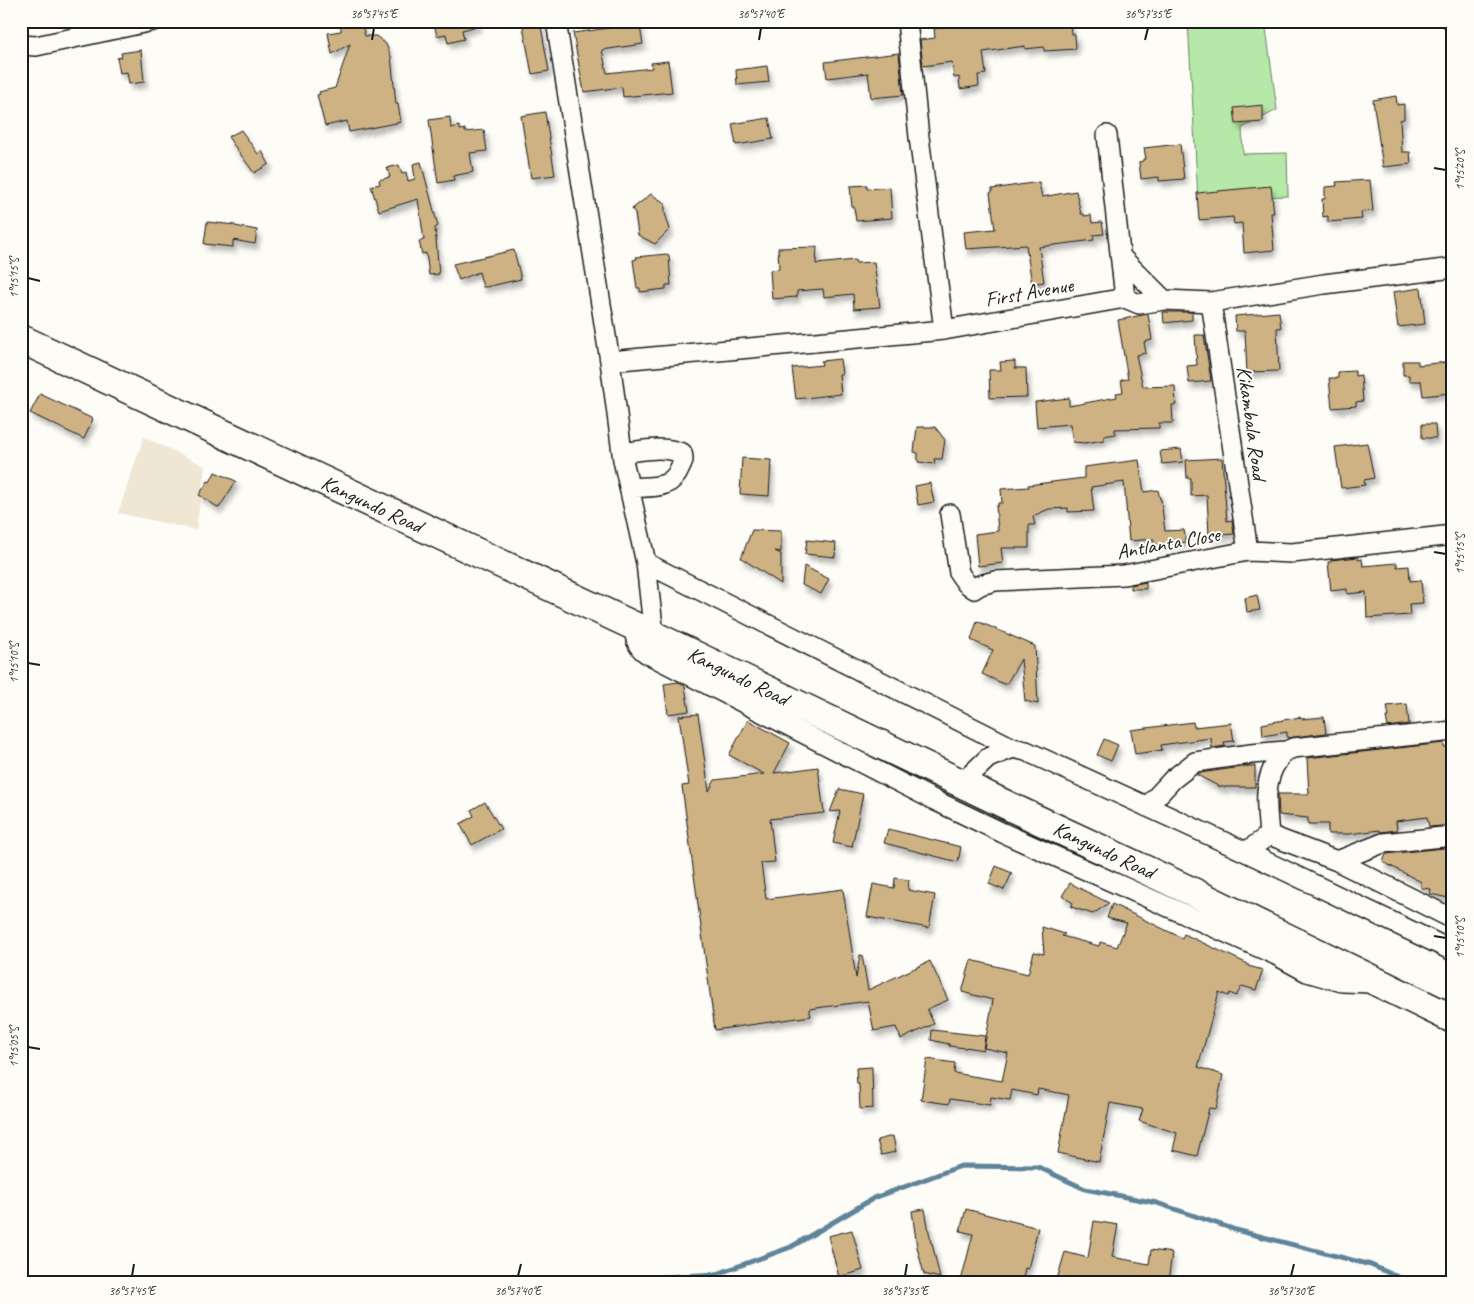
<svg xmlns="http://www.w3.org/2000/svg" width="1474" height="1304" font-family="Caveat,sans-serif">
	<defs>
		<filter id="shadow"><feDropShadow dx="3" dy="5.5" stdDeviation="2.5" flood-color="#0004"/></filter>
	</defs>
	<rect width="100%" height="100%" fill="#fdfcf7"/>
	<filter id="ink" filterUnits="userSpaceOnUse"><feTurbulence type="fractalNoise" baseFrequency=".02" numOctaves="2"/><feDisplacementMap in="SourceGraphic" scale="10" xChannelSelector="R" yChannelSelector="G"/><feConvolveMatrix kernelMatrix="1 2 1 2 8 2 1 2 1" color-interpolation-filters="sRGB"/></filter>
	<g filter="url(#ink)">
		<path fill="#efe6d4" d="M144,437L205,466L196,530L118,513Z"/>
		<path fill="#b6e9a9" stroke="#698262" d="M1188,21H1265L1277,110L1242,128L1243,154L1287,153L1288,196L1198,199Z"/>
		<g fill="none" stroke-linecap="round" stroke-linejoin="round">
			<path stroke="#5f8499" stroke-width="5" d="M717,1274L718,1283
				M646,1283L647,1278L717,1274L791,1247L874,1198L961,1166L1038,1167L1085,1189L1157,1203L1236,1230L1371,1265L1411,1283"/>
		</g>
		<path fill="#ceb283" stroke="#1c1c1c" filter="url(#shadow)" d="M349,21H361L365,36H376L386,44L391,56L396,104H398L401,122L349,132L347,121L325,126L317,95L320,94L319,92L335,88L350,44L332,54L328,33L341,31V24Z
			M443,21H477L478,26L462,30L464,39L448,43L446,34L437,36L434,24Z
			M522,21H540L549,71L532,74Z
			M608,21H639L643,44L602,50L607,73L652,68L651,63L668,61L672,92L623,97L622,87L584,92L573,33L609,28Z
			M958,21H1070L1071,34H1075L1076,49L1044,51V47L1025,49V46L983,52L986,74L978,75L979,86L960,89L959,77L954,78L952,62L923,66L920,40L935,38L934,29L959,24Z
			M141,50L144,82L129,84L127,72L120,73L117,58L122,57L121,53Z
			M899,53L903,95L871,98L868,73L827,78L825,62Z
			M767,66L769,82L737,85L736,70Z
			M1396,96L1397,105L1404,104V119L1400,120L1402,152H1410L1411,164L1383,167L1373,100Z
			M1263,105V122L1236,124L1234,108Z
			M545,112L555,175L531,178L521,116Z
			M450,117L451,128L459,126L460,130L465,129V132L484,130L487,151L470,153L473,172L453,176L454,180L438,183L429,120Z
			M769,118L773,139L736,145L732,124Z
			M241,130L258,154L262,151L269,164L254,173L228,137Z
			M1180,144L1184,179L1159,181V177L1141,179L1139,162L1143,161V159H1146L1144,148Z
			M421,162L438,226L435,228L439,274L429,275L426,253L422,254L419,241L424,240L418,199L379,211L371,186L380,184L379,180L390,177L387,168L399,165L402,174L406,172L408,181L415,179L413,164Z
			M1370,180L1373,211L1361,212L1362,219L1328,222V216L1323,217L1322,199H1325V187L1337,186L1336,182Z
			M1039,182L1042,197L1076,191L1081,214H1084V216L1091,215L1092,223L1102,222L1104,234L1093,235L1094,240L1039,247L1044,282L1032,284L1026,245L966,249L964,232L995,229L990,193L992,192V189Z
			M867,185V189L890,187L892,218L856,221L854,207H852L850,186Z
			M1271,186L1274,213H1271L1274,250L1244,253L1242,223L1234,224L1233,217L1199,220L1197,193Z
			M651,194L665,203V213L670,229L655,244L638,235L635,213L632,209Z
			M207,222L235,225V226L257,230L255,244L233,240V247L204,244Z
			M817,247L816,264L855,260L856,263L874,262L880,307L854,309L853,294L824,297L823,289L797,291V297L772,299L770,270L779,269L778,248Z
			M514,250L521,279L486,287H483L479,272L459,280L453,264Z
			M666,254L669,255L671,285H666V289L640,292V288H637L633,260L637,259L636,257Z
			M1421,288L1425,324L1398,327L1393,292Z
			M1163,312H1192V320L1164,323Z
			M1279,312L1281,328H1277L1279,371L1247,372L1245,331H1236L1235,316Z
			M1148,314L1152,340L1144,342L1146,353L1136,355L1143,387L1175,386L1176,405H1172L1173,423H1159V428L1115,429V434L1104,436V440L1085,443L1073,442L1070,424L1037,427L1035,402L1069,398V406L1117,397L1116,393L1123,392L1121,380L1128,379L1118,320Z
			M1195,335H1204L1211,381L1189,383L1187,366L1197,365Z
			M840,359L842,374H839L841,394L796,399L792,368L822,365L821,361Z
			M1015,361V368H1026L1027,397L990,398L989,370H1001L1000,362Z
			M1403,361H1418V365L1448,362L1451,393L1423,396L1421,381H1409V375H1403Z
			M1355,371V376L1361,375L1363,401L1356,402V406L1332,408L1329,378H1338V372Z
			M40,394L93,419L84,439L30,413Z
			M1422,424H1435L1436,438H1422Z
			M917,427H935L945,440L942,459H934L935,464L918,462V453L914,452Z
			M1367,443L1374,478L1364,480L1365,485L1341,488L1335,447Z
			M1181,449L1183,462L1162,464L1160,451Z
			M742,458L771,460L769,496L740,494Z
			M1222,458L1227,521L1232,520L1234,534L1209,536L1207,495L1191,496V478H1187L1186,460Z
			M1139,460L1144,492L1158,490L1160,499H1161L1165,531L1184,530L1186,542L1154,545V539L1129,541L1124,482L1091,487L1094,511L1068,512V508L1049,509L1033,516L1035,525H1029V548H1001L1003,563L978,566L975,534L998,531L996,506H998V503H1002L1001,489L1029,487L1028,485L1084,478V467Z
			M215,472L236,481L219,508L199,495L208,481L210,482Z
			M930,483L934,502L918,505L915,486Z
			M752,530L781,531V552L775,551L781,554V584L741,558Z
			M807,540L836,543L835,557L805,554Z
			M1358,557V560L1362,559L1363,566L1397,563V567L1409,566L1410,581L1421,580L1423,603L1409,604L1410,615L1367,618L1366,592L1347,594V589L1331,591L1328,562H1331V560Z
			M804,566L829,579L821,594L802,585Z
			M1146,582V589H1131V585Z
			M1257,595L1260,610L1247,612L1245,598Z
			M977,621L1035,646L1038,704L1025,701L1021,659L1006,685L982,674L993,650L971,640Z
			M678,682L685,686L689,711L668,714L664,684Z
			M1407,704L1409,724L1388,727L1386,717H1389L1387,706Z
			M698,714L709,791L715,780L764,774L729,755L748,720L790,743L774,773L818,767L824,813L770,819L775,862L761,863L766,899L843,889L856,978L860,955H862L868,990L930,961L948,1000L927,1009L934,1024L901,1039L896,1027L874,1031L868,1001L809,1009L811,1016L715,1030L682,786L689,785L679,716Z
			M1300,717L1301,719L1324,717L1326,733L1287,738V732L1263,736L1262,724Z
			M1193,722L1194,727L1231,723L1234,741L1224,742L1225,746L1212,748L1211,738L1161,745L1162,750L1135,754L1131,730Z
			M1104,739L1118,745L1111,761L1097,755Z
			M1444,743V747L1453,746V825L1429,827L1427,817L1396,821L1397,830L1380,832V830L1349,834H1328V824H1308V818L1279,815L1278,794H1309L1307,758Z
			M1249,766H1255V787H1220L1197,775L1200,773Z
			M839,789L863,794L852,847L833,843L840,811L830,812Z
			M485,802L501,829L472,845L460,824L474,816L471,810Z
			M888,829L961,847L958,862L884,843Z
			M1453,847V899L1430,894L1431,889L1421,888V882L1383,862L1386,854Z
			M996,866L1012,873L1004,890L989,884Z
			M895,878L909,880L908,890L935,895L929,928L867,917L873,884L894,888Z
			M1070,883L1083,890L1109,903L1093,914L1071,907L1073,903L1062,896Z
			M1112,904L1182,938L1184,934L1248,964V966L1263,970L1256,990L1242,986L1236,996L1230,993L1228,996L1219,992L1198,1067L1223,1075L1216,1109L1209,1108L1197,1156L1173,1150L1177,1133L1139,1121L1143,1109L1110,1103L1099,1162L1058,1153L1069,1095L1038,1089L1037,1095L1012,1090L1010,1100L991,1097L990,1105L950,1099L949,1104L921,1100L927,1059L955,1063L954,1073L1002,1081L1008,1053L984,1048L993,1000L962,992L971,960L1028,974L1034,952L1044,954L1042,927L1065,934L1062,936L1099,946L1100,942L1117,947L1127,923L1107,918Z
			M932,1030L985,1036L983,1050L966,1047V1048L949,1046V1044L931,1040Z
			M872,1067L873,1108L860,1109L859,1084H857L856,1068Z
			M893,1136L896,1152L881,1155L877,1140Z
			M925,1209L931,1243H932L940,1278L924,1274L917,1247L912,1211Z
			M966,1209L1038,1228L1028,1269L1025,1268L1022,1283H969L961,1281L973,1234L960,1231Z
			M1094,1221L1118,1225L1112,1257L1149,1264L1151,1250L1172,1253L1168,1283H1056L1065,1252L1088,1258Z
			M852,1230L863,1270L839,1277L828,1236Z"/>
		<g fill="none" stroke-linecap="round" stroke-linejoin="round">
			<g stroke="#1c1c1c" stroke-width="22">
				<path id="street" d="M556,21L610,361L623,460L646,563L654,636
					M907,21L919,137L944,330
					M1453,21V22
					M21,45L36,46L153,21
					M1107,135L1125,298
					M1120,256L1164,300
					M1211,302L1248,551
					M610,361L944,330L1125,298L1139,304L1164,300L1211,302L1324,284L1453,268
					M622,453C643,450 661,446 682,453C684,459 683,462 680,468C671,491 650,486 629,488
					M950,514L959,573L966,583L974,589L980,585L995,581L1124,575L1248,551L1292,553L1453,535
					M646,563L1013,748
					M634,626C635,638 636,646 646,653L934,800L1003,833L1276,955L1307,972L1342,982L1372,983
					M962,783L988,758L1013,748L1026,751L1246,852L1453,951
					M1147,807L1173,779L1195,762L1251,754L1285,751
					M1269,835C1267,809 1262,782 1278,760C1283,753 1285,751 1293,748L1453,731
					M1246,852L1269,835L1337,861L1383,843L1453,836
					M1337,861L1453,919"/>
			</g>
			<g stroke="#1c1c1c" stroke-width="31">
				<path id="highway" d="M21,339L634,626L1017,810L1193,892L1453,1019"/>
			</g>
			<use href="#street" stroke="#fdfcf7" stroke-width="19"/>
			<use href="#highway" stroke="#fdfcf7" stroke-width="28"/>
		</g>
	</g>
	<path fill="none" stroke="#1c1c1c" stroke-width="2" d="M372,40L374,28M759,40L761,28M1145,40L1148,28M1434,168L1446,170M28,278L40,281M1434,552L1446,554M28,663L40,665M1434,936L1446,938M28,1047L40,1049M132,1276L134,1264M518,1276L521,1264M905,1276L907,1264M1291,1276L1294,1264"/>
	<g text-anchor="middle" stroke-width="4" stroke-linejoin="round" paint-order="stroke">
		<g font-size="21" fill="#1c1c1c" stroke="#fdfcf7">
			<text transform="translate(1029 292) rotate(-10)" y="7">First Avenue</text>
			<text transform="translate(1252 423) rotate(82)" y="7">Kikambala Road</text>
			<text transform="translate(372 504) rotate(25)" y="7">Kangundo Road</text>
			<text transform="translate(1168 543) rotate(-10)" y="7">Antlanta Close</text>
			<text transform="translate(738 676) rotate(26)" y="7">Kangundo Road</text>
			<text transform="translate(1104 850) rotate(25)" y="7">Kangundo Road</text>
		</g>
	</g>
	<rect width="1474" height="1304" fill="none" stroke="#fdfcf7" stroke-width="55"/>
	<rect x="28" y="28" width="1418" height="1248" fill="none" stroke="#1c1c1c" stroke-width="2"/>
	<g font-size="12" text-anchor="middle" fill="#1c1c1c">
		<text x="374" y="18">36°57'45"E</text>
		<text x="761" y="18">36°57'40"E</text>
		<text x="1148" y="18">36°57'35"E</text>
		<text transform="translate(1460 170) rotate(-90)" y="4">1°15'20"S</text>
		<text transform="translate(14 278) rotate(-90)" y="4">1°15'15"S</text>
		<text transform="translate(1460 554) rotate(-90)" y="4">1°15'15"S</text>
		<text transform="translate(14 663) rotate(-90)" y="4">1°15'10"S</text>
		<text transform="translate(1460 938) rotate(-90)" y="4">1°15'10"S</text>
		<text transform="translate(14 1047) rotate(-90)" y="4">1°15'05"S</text>
		<text x="132" y="1295">36°57'45"E</text>
		<text x="518" y="1295">36°57'40"E</text>
		<text x="905" y="1295">36°57'35"E</text>
		<text x="1291" y="1295">36°57'30"E</text>
	</g>
</svg>
